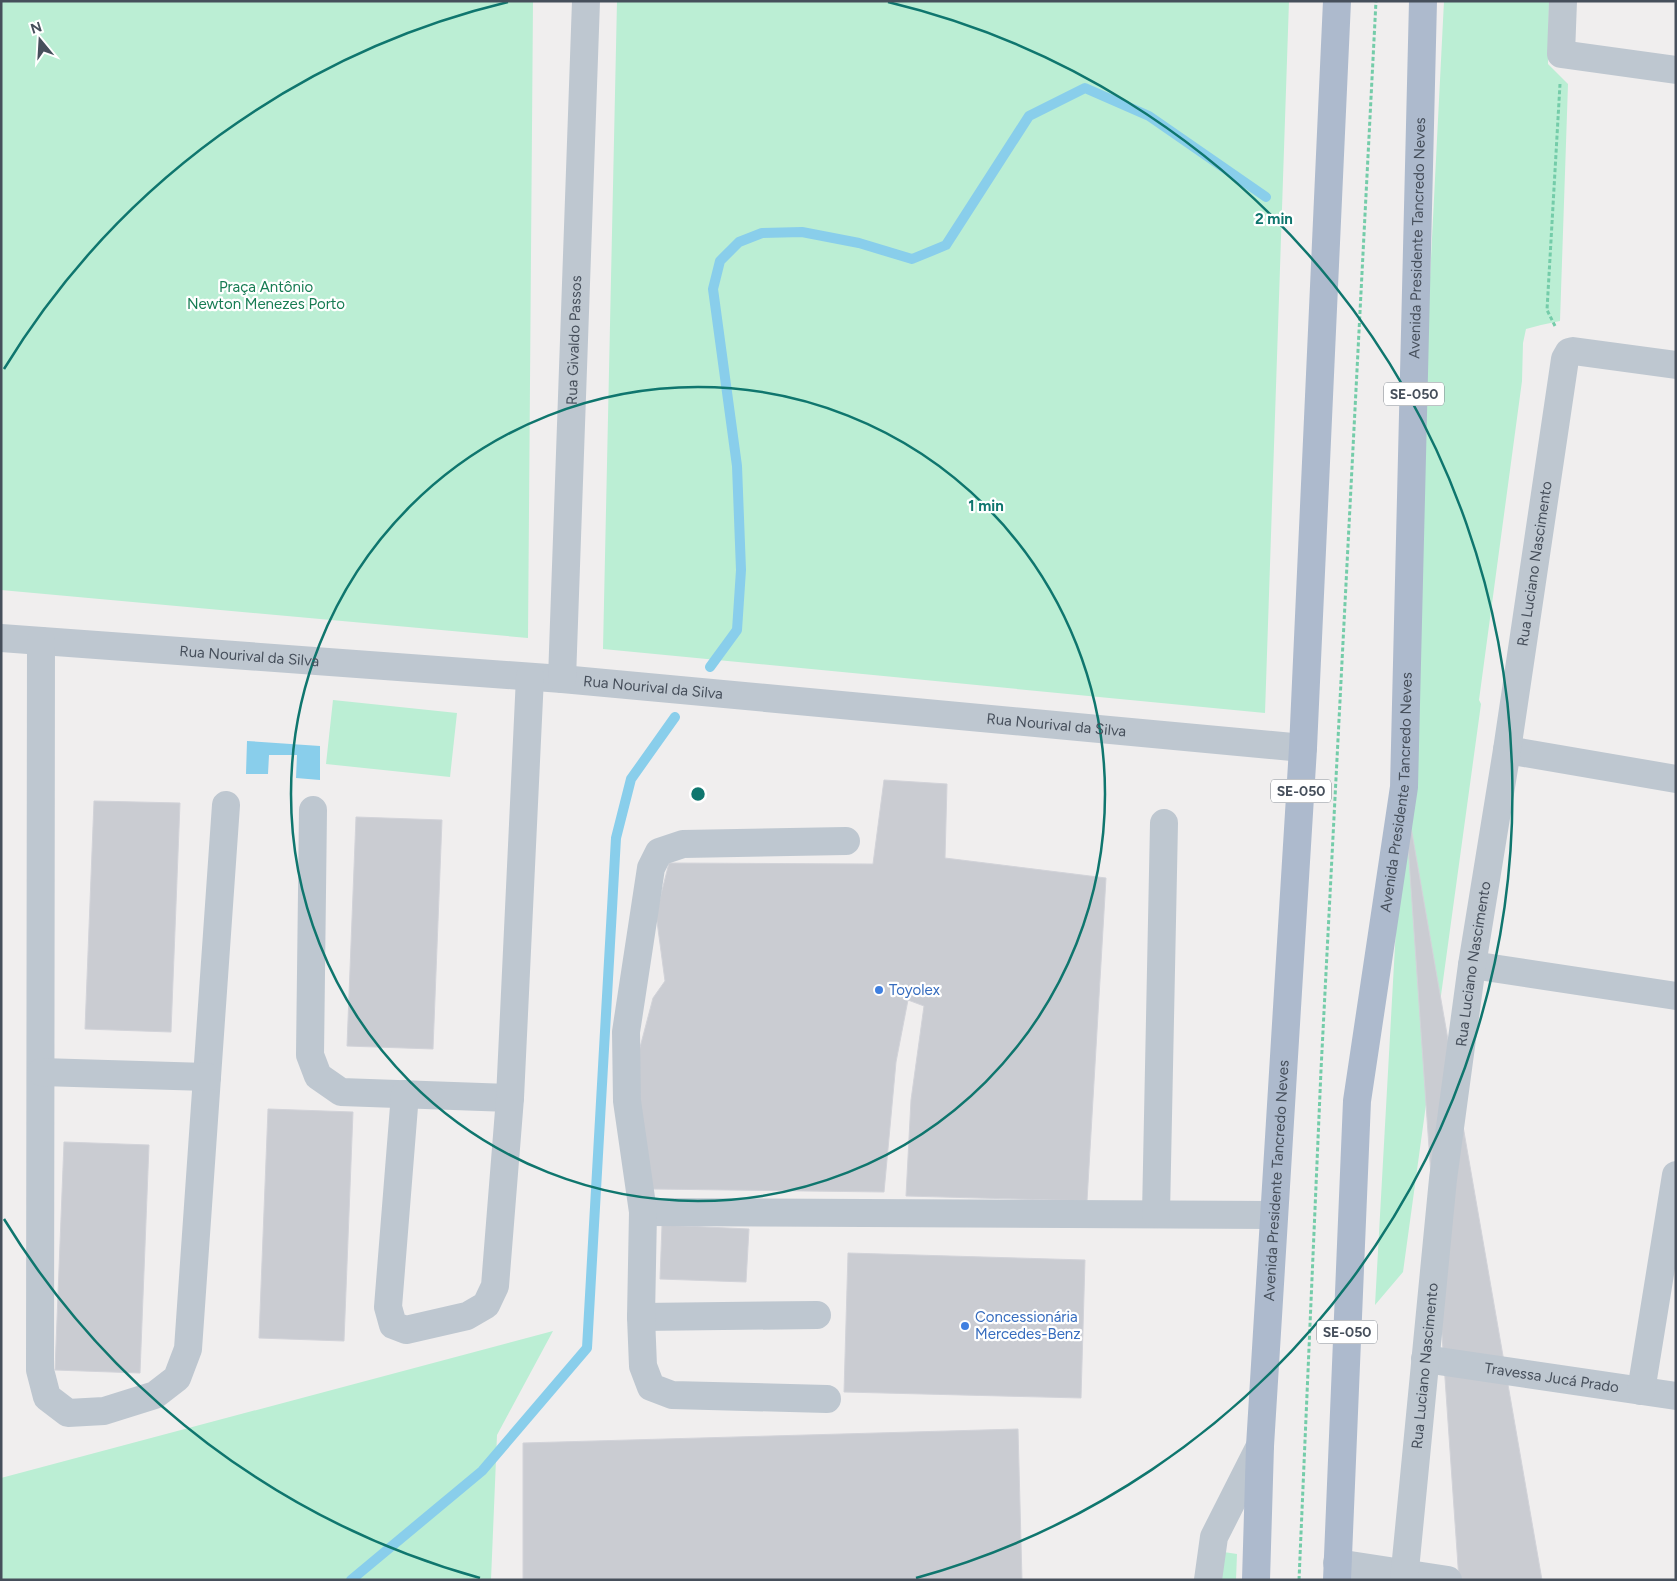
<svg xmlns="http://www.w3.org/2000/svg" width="1677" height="1581" font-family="Figtree,sans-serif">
	<rect width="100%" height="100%" fill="#f0eeee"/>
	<path fill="#bbeed4" d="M1,1H533L528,638L1,590Z
		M617,1H1289L1265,713L603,649Z
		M1444,1H1549L1548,64L1568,84L1560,321L1541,325L1526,329L1523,343L1522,381L1479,700L1481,704L1403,1272L1375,1305L1408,713Z
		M333,700L457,713L450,777L326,764Z
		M553,1331L497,1435L491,1580H1V1478Z
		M1217,1551L1237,1554L1236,1580H1215Z"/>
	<path fill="#89ceeb" d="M247,741L320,746V780L296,778L297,755H269L268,774H246Z"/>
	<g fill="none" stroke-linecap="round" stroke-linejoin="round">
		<path stroke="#89ceeb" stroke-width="10" d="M710,667L737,630L741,570L737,466L713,289L720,261L739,242L762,233L802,232L859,243L912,259L946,245L1029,116L1085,88L1149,116L1266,197
			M351,1580L482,1471L587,1348L616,838L631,779L675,717"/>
	</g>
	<path fill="#caccd2" stroke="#d2d3d9" d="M884,780L947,784L945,858L1106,878L1087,1201L906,1196L911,1100L924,1006L908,1000L896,1062L884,1192L652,1189L641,1117L638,1055L653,998L665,981L656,914L669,863L873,864Z
		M1404,787L1542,1580H1459Z
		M94,801L180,803L171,1032L85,1029Z
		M356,817L442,820L433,1049L347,1046Z
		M268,1109L353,1112L344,1341L259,1338Z
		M64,1142L149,1145L140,1373L55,1370Z
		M662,1225L749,1229L746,1282L660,1279Z
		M848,1253L1085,1260L1081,1398L844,1392Z
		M1018,1429L1022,1580H523V1443Z"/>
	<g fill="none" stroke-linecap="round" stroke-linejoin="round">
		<path stroke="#74cca9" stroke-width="3" stroke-dasharray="4 2.5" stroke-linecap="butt" d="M1555,326L1547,310L1560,84
			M1299,1580L1321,1070L1376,1"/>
		<g stroke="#bec7d0" stroke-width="28">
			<path d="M1563,1L1561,54L1676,70"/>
			<path id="s1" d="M1,638L562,679L1303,748"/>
			<path d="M41,641L40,1370L47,1397L68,1413L104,1411L155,1395L177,1378L188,1349L226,805"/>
			<path id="s2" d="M562,679L586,1"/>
			<path d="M1507,750L1676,779"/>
			<path d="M313,810L310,1055L318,1076L341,1092L510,1098"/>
			<path d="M1472,965L1676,996"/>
			<path d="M41,1072L207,1077"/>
			<path d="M405,1094L388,1307L393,1325L406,1330L467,1316L486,1305L495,1286L510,1098L530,677"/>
			<path d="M643,1212L1273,1215"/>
			<path d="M1156,1214L1164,823"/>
			<path d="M641,1317L817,1315"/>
			<path id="s3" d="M1425,1359L1676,1396"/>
			<path d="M1641,1391L1676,1175"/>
			<path d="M827,1399L672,1395L651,1387L643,1366L641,1317L643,1212L627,1101L626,1032L651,868L659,852L683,844L846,841"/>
			<path d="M1337,1563L1448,1580"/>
			<path d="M1208,1580L1214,1537L1260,1446"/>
			<path id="s4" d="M1404,1580L1443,1179L1472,965L1507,750L1565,359L1569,352L1573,351L1676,365"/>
		</g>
		<g stroke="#adbacd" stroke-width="28">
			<path id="s5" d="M1256,1580L1260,1446L1303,748L1337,1"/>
			<path id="s6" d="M1337,1580L1357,1101L1404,787L1423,1"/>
		</g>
	</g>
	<g fill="none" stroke="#0f766e" stroke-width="2.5">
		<circle cx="698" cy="794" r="407"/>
		<path d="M480 1578A814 814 0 0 1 4 1219M4 369A814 814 0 0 1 508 2M888 2A814 814 0 0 1 916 1578"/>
	</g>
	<g fill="#3f7fe0" stroke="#fff" stroke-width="2">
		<circle cx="879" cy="990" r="5"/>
		<circle cx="965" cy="1326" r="5"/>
	</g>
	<g text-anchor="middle" stroke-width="4.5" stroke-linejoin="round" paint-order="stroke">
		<g fill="#fff" stroke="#7e848c" stroke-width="1">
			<rect x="1384" y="382.5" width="60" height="23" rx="4"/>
			<rect x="1271" y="779.5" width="60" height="23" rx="4"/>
			<rect x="1317" y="1320.5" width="60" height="23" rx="4"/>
		</g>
		<g font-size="14" font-weight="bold" fill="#464f5b">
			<text x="1414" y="399">SE-050</text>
			<text x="1301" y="796">SE-050</text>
			<text x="1347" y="1337">SE-050</text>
		</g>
		<g font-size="15" fill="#464f5b" stroke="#fff">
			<text dy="5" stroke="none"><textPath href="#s6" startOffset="1346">Avenida Presidente Tancredo Neves</textPath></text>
			<text dy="5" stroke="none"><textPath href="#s2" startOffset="339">Rua Givaldo Passos</textPath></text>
			<text dy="5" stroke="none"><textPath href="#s4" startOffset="1025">Rua Luciano Nascimento</textPath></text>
			<text dy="5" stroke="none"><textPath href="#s1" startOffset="249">Rua Nourival da Silva</textPath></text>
			<text dy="5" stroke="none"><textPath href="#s1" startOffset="654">Rua Nourival da Silva</textPath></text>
			<text dy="5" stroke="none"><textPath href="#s1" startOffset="1059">Rua Nourival da Silva</textPath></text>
			<text dy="5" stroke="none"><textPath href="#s6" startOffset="791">Avenida Presidente Tancredo Neves</textPath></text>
			<text dy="5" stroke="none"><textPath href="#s4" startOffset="620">Rua Luciano Nascimento</textPath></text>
			<text dy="5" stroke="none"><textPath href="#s5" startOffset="400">Avenida Presidente Tancredo Neves</textPath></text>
			<text dy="5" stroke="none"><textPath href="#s4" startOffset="215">Rua Luciano Nascimento</textPath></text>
			<text dy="5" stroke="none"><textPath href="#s3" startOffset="128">Travessa Jucá Prado</textPath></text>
		</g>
		<g font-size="15" fill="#177c53" stroke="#fff">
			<text x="266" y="292">Praça Antônio<tspan x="266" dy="17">Newton Menezes Porto</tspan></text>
		</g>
		<g font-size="15" fill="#366cbe" stroke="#fff" text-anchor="start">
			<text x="889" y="995">Toyolex</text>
			<text x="975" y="1322">Concessionária<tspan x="975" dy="17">Mercedes-Benz</tspan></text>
		</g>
	</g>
	<circle cx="698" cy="794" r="8" fill="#0f766e" stroke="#fff" stroke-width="2.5"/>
	<g font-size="15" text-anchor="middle" font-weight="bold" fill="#0f766e" stroke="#fff" stroke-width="4.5" stroke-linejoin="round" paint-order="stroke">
		<text x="1274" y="224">2 min</text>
		<text x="986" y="511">1 min</text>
	</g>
	<rect width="1677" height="1581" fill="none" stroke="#464f5b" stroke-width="5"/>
	<g transform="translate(40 40) rotate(342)" stroke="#ffffff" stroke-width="4" paint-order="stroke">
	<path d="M0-4L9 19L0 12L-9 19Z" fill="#464f5b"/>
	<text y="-8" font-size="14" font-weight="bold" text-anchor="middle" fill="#464f5b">N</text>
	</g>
</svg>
